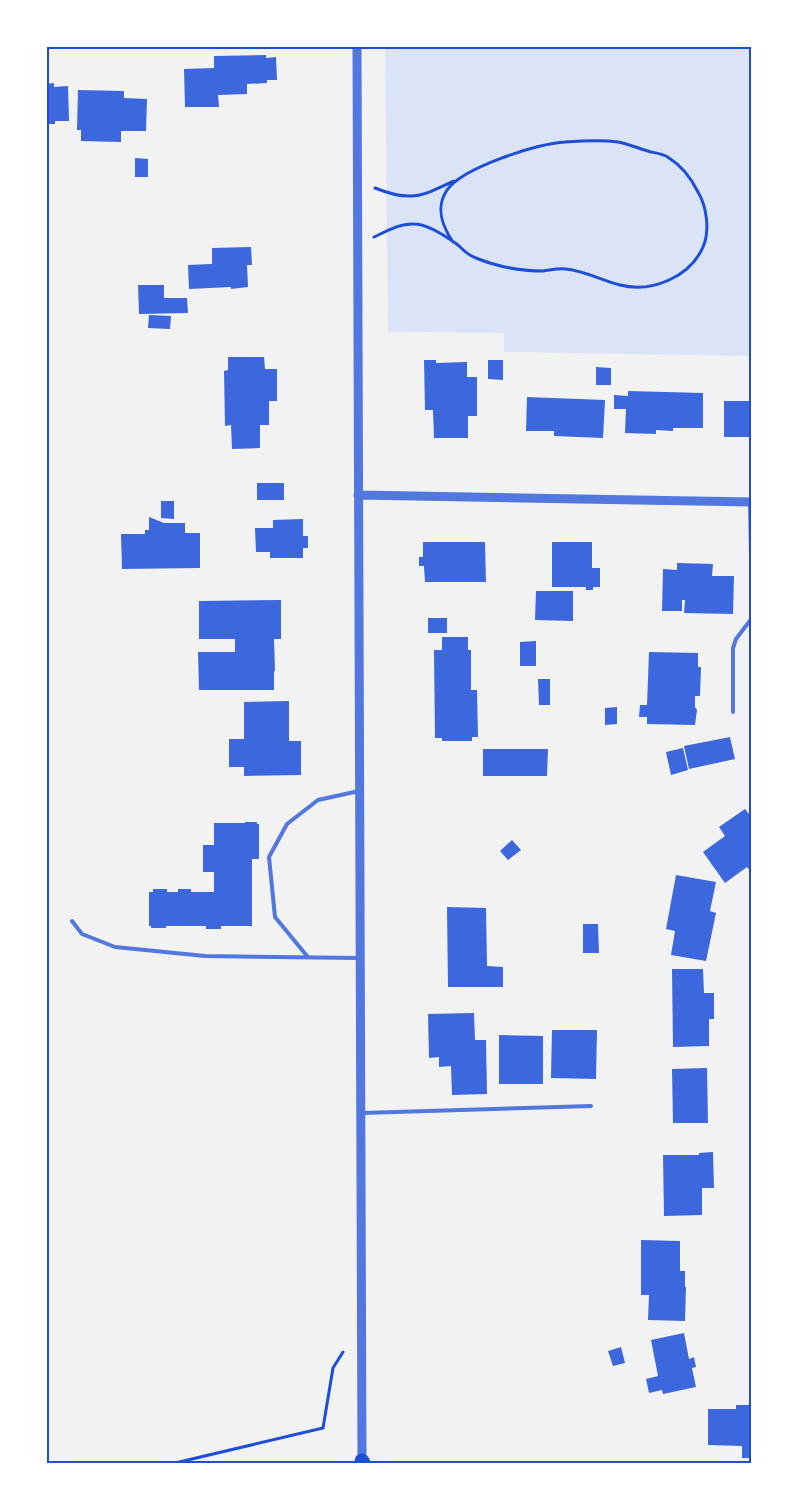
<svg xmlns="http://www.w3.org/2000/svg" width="798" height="1509" font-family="'Alegreya Sans',sans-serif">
	<rect width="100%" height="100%" fill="#f2f2f2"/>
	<path fill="#dbe4f7" d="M385,46H752V356L504,352V333L388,332Z"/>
	<path fill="#3d67dc" d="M266,55V58L276,57L277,80H267V83L247,84V94L218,95L219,107H185L184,69L214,68V56Z
		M54,83V87L68,86L69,121H55V124H46V84Z
		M78,90L124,91V98L147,99L146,131H121V142L81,141V130H77Z
		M135,158L148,159V177H135Z
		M251,247L252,265H247L248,287L231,289V287L189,289L188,265L212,264V248Z
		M138,285H164V298H187L188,313L139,314Z
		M149,315L171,316L170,329L148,328Z
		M228,357H264L265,369H277V401H269V425H260V448L232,449L231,425L225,426L224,371L228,370Z
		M424,360H436V363L467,362V377H477V416H468V438H434L433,410H425Z
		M488,360H503V380L488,379Z
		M596,367L611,368V385H596Z
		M628,391L703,393V428H673V431L656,430V434L625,433L626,409H614V395L628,396Z
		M527,397L605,400L603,438L554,436V431H526Z
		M724,401H752V437H724Z
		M257,483H284V500H257Z
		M161,501H174V519L161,518Z
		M149,517L164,523H185V533H200V568L122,569L121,534H145V530H149Z
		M303,519V536H308V548H303V558H270V552H256L255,528H273V520Z
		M423,542H485L486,582H425L424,566H419V557H423Z
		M552,542H592V568H600V587H593V590H586V587H552Z
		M677,563L713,564L712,576H734L733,614L684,613L685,600H682V611H662L663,569L677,570Z
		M536,591H573V621L535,620Z
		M281,600V639H274L275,671H274V690H199L198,652H235V639H199V601Z
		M428,618H447V633H428Z
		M442,637H468V650H471V690H477L478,737H472V741H442V738H435L434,650H442Z
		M536,641V666H520V642Z
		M649,652L698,653V667H701L700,696H695V707L697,710L695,725L647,724V717H639L640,705H647Z
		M538,679H550V705H539Z
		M289,701V741H301V775L244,776V767H229V739H244V702Z
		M617,707V724L605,725V708Z
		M730,737L735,759L689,769L684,746Z
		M683,748L688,770L671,775L666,752Z
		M483,749H548L547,776H483Z
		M745,809L752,818V870L750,871L747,867L725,883L703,852L725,836L719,827Z
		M245,822H257V824H259V859H252V926H221V929H206V926H166V928H151V926H149V892H153V889H167V892H178V889H191V892H214V872H203V845H214V823H245Z
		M512,840L521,850L508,860L500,851Z
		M676,875L716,882L710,911L716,913L706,961L671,955L675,931L666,929Z
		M447,907L486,908L487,966L503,967V987H448Z
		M46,911H49L48,943H46Z
		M583,924H598L599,953H583Z
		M672,969H703L704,993H714V1019H709V1046L673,1047Z
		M474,1013L475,1040H486L487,1094L452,1095L451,1066L439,1067V1057L429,1058L428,1014Z
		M552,1030H597L596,1079L551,1078Z
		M499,1035L543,1036V1084H499Z
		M707,1068L708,1123H673L672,1069Z
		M713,1152L714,1188H702V1215L664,1216L663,1155H699V1153Z
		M641,1240L680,1241V1271H685V1287H686L685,1321L648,1320L649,1295H641Z
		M684,1333L689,1359L694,1357L696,1367L692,1368L696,1387L663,1394L662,1390L649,1393L646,1379L658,1376L651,1340Z
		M621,1347L625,1363L613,1366L608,1351Z
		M736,1405H752V1458H742V1446L708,1445V1409H736Z"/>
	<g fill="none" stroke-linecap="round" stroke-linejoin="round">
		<path stroke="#1d4ed8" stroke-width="3" d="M375,188C410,202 420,197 454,181
			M374,237C387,231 400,223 414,224C428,224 447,237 458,245C463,250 469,256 476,258C498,267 520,271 543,271C551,270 558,268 566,269C585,271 601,280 620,285C652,293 690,277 703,247C710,231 707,207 698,192C691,178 682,166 669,158C664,154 657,153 651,152C640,149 629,144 618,142C605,140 578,141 565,142C538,143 462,168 447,190C435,208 442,226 453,242
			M175,1463L323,1428L333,1368L343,1352"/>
		<path stroke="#5277de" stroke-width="4" d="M750,502L752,603
			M733,712V648L736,639L752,618
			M72,921L82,934L115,947L205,956L359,958
			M307,956L275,917L269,857L287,824L318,800L359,791
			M362,1113L591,1106"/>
		<path stroke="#5277de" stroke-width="9" d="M357,46L362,1461
			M358,495L752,502"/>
		<path stroke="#1d4ed8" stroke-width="15" d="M362,1461L363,1463"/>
	</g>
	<rect width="798" height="1509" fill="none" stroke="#ffffff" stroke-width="95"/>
	<rect x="48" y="48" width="702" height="1414" fill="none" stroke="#1d4ed8" stroke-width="2"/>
</svg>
